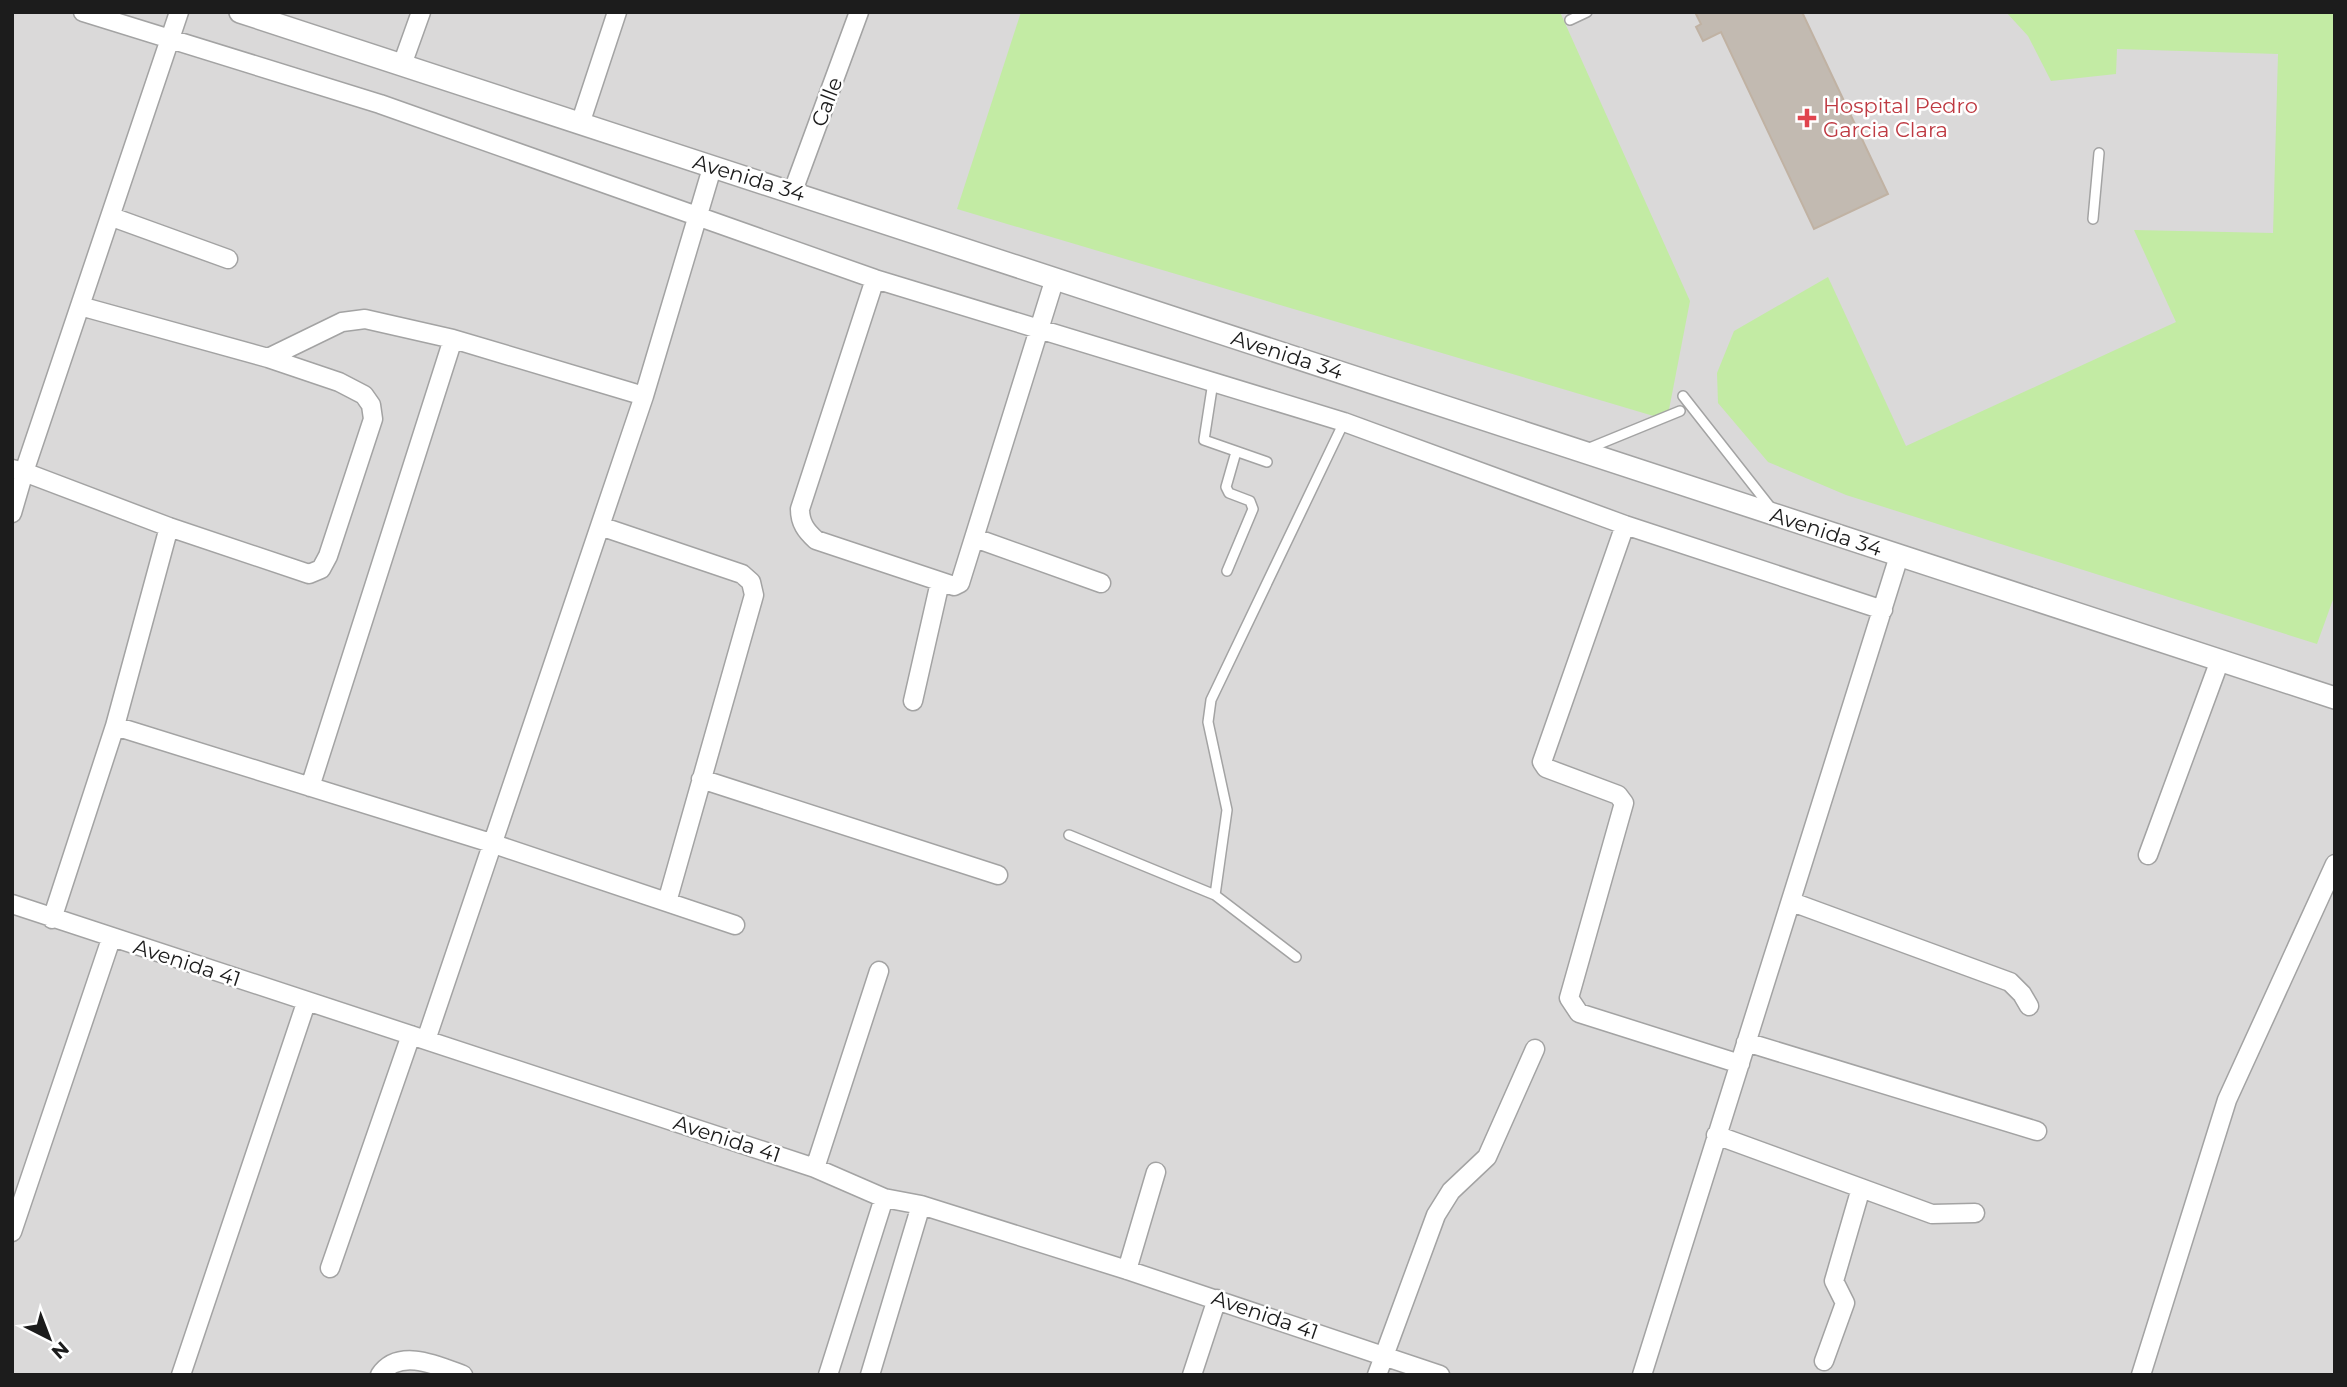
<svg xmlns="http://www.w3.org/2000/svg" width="2347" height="1387" font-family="Montserrat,sans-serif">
	<rect width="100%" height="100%" fill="#eeebe1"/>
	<path fill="#dad9d9" d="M12,12H2335V1375H12Z"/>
	<path fill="#c3eba4" d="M1021,12H1560L1690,301L1667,420L957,209Z
		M2006,12H2335V594L2317,644L1846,495L1768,462L1718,403L1717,373L1734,331L1828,277L1906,446L2176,322L2134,230L2273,233L2278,54L2117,49L2116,74L2051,81L2028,36Z"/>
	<path fill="#c2bab1" stroke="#c0b2a3" stroke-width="2" d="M1695,12H1802L1888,194L1814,229L1721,32L1703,41L1696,27L1701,24Z"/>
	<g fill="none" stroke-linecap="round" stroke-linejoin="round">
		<g stroke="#a3a3a3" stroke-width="12">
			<path id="service" d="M1570,20L1587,12
				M2093,219L2099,153
				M1213,382L1204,440L1267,462
				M1683,396L1771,508
				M1587,449L1680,411
				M1227,571L1253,509L1250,501L1229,493L1226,487L1236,452
				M1069,835L1215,895
				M1296,957L1215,895L1227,810L1208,722L1211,700L1344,422"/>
		</g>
		<g stroke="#a3a3a3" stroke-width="21">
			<path id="minor" d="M83,12L380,104L875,279L1344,422L1625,525L1883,610
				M402,65L421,12
				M580,124L617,12
				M793,191L859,12
				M112,217L228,259
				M875,279L800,509C800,523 806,531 816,540L954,586L960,583L1055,278
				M268,358L342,322L365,319L453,339L644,396L712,168
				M12,469L24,472L179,12
				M12,513L24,472L169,527L309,574L321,569L328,556L373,419L371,405L364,395L339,382L268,358L80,306
				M1625,525L1542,762L1546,768L1618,795L1624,803L1569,998L1579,1013L1740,1064
				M600,526L742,574L751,582L754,595L667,902
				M975,538L1101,583
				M913,701L940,582
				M115,726L491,843L735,925
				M701,779L998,875
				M310,787L453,339
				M2148,855L2220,660
				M1792,902L2010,982L2022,994L2029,1006
				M12,904L815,1168L884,1198L921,1205L1127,1270L1440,1375
				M52,919L115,726L169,527
				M426,1040L644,396
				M1746,1042L2037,1131
				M1716,1135L1932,1214L1975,1213
				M815,1168L879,971
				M12,1232L111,939
				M330,1268L411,1035
				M1127,1270L1156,1172
				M1824,1361L1845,1303L1834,1281L1861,1188
				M181,1375L306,1003
				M380,1375C399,1347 439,1366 463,1375
				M828,1375L884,1198
				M870,1375L921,1205
				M1192,1375L1217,1299
				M1377,1375L1436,1215L1451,1191L1487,1157L1535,1049
				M1642,1375L1899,556
				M2141,1375L2227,1100L2335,864"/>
		</g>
		<g stroke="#a3a3a3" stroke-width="24">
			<path id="tertiary" d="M240,12L2335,698"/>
		</g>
		<use href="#service" stroke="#fff" stroke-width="9"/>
		<use href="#minor" stroke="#fff" stroke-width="18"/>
		<use href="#tertiary" stroke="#fff" stroke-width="21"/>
	</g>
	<path fill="#e0444e" stroke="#fff" stroke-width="2.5" d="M1803.5 107.5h7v7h7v7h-7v7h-7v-7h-7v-7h7z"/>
	<g text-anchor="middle" stroke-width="5" stroke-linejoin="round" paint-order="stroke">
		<g font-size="21" fill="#1c1c1c" stroke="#fff">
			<text transform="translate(827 102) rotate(-69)" y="7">Calle</text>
			<text transform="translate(749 178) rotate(17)" y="7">Avenida 34</text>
			<text transform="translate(1287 355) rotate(18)" y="7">Avenida 34</text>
			<text transform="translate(1826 532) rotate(18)" y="7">Avenida 34</text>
			<text transform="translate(187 963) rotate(18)" y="7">Avenida 41</text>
			<text transform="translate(727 1139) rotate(18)" y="7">Avenida 41</text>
			<text transform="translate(1265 1315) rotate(19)" y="7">Avenida 41</text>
		</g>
		<g font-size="21" fill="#be3a42" stroke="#fff" text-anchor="start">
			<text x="1823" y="113">Hospital Pedro<tspan x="1823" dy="24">Garcia Clara</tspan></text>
		</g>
	</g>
	<rect width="2347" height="1387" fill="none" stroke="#1c1c1c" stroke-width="28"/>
	<g transform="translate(49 1338) rotate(138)" stroke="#ffffff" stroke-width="5" paint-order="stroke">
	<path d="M0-5L12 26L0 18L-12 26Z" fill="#1c1c1c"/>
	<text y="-10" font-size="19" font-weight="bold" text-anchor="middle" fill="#1c1c1c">N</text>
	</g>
</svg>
